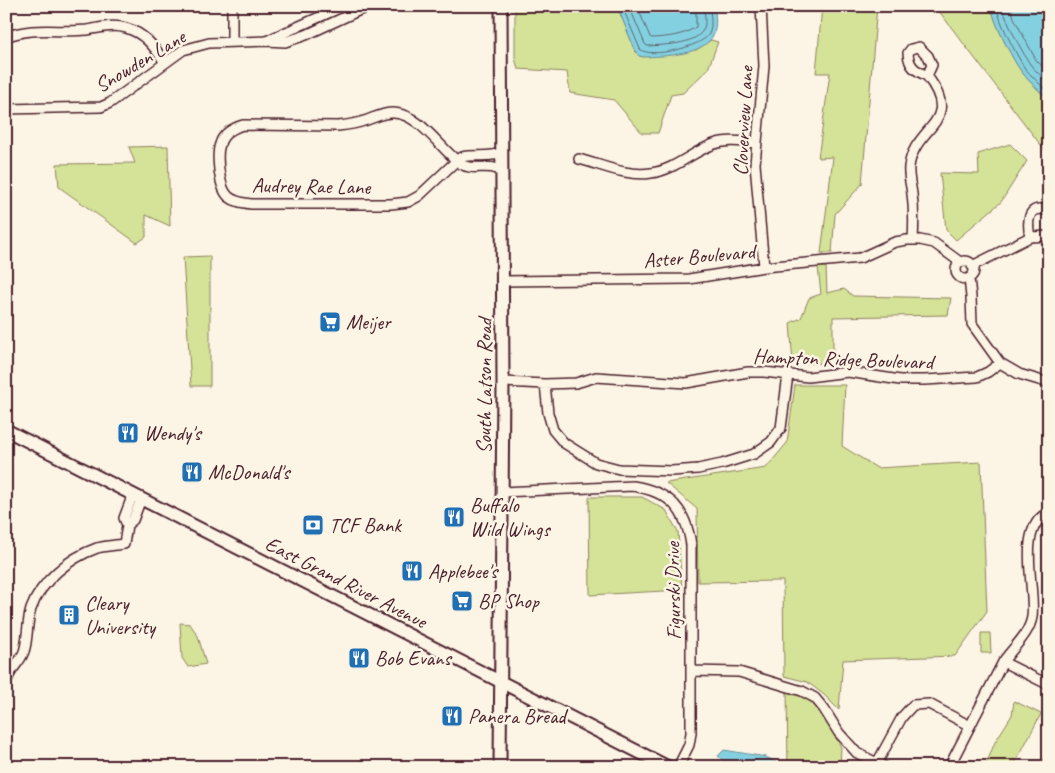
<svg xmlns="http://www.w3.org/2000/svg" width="1055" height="773" font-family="Caveat,sans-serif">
	<rect width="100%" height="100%" fill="#fcf5e5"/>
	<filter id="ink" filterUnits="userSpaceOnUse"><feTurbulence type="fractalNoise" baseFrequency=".02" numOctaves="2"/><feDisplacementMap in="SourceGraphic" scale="10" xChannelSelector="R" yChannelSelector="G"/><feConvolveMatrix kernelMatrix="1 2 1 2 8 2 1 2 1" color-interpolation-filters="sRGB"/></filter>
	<g filter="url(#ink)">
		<path fill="#d4e397" stroke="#8f8161" d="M515,6H617L636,52L696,50L711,40L718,42L708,69L683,93L671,95L658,133H642L614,100L570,93L567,72L518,69L515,58Z
			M822,6H877L862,184L835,214L832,253H821L833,157L818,158L830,73H816Z
			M935,6H992C991,18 1013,60 1021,71C1029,82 1040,91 1049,100V156Z
			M1010,144L1027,161L1001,202L956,240L946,230L940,173L979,174L978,154Z
			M168,146L170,226L146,215V237L137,243L59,187L57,164L135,163L129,147Z
			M210,256V386H191L183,257Z
			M818,267H826L827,293L844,289L853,296L951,298L948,315L833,317V354L825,363L793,364L790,323L801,318L809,298L821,294Z
			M795,385H845L842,446L877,468L981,462L987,611L955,656L843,660L839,710L823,694L807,682L784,676L783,581L698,582L697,509L666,483L766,468L787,443Z
			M589,497H642L666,510L678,532L682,590L590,595Z
			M180,623L190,624L198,636L206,664L188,667L182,658Z
			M981,633H990L991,653H981Z
			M787,692L806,698L821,710L841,747L840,767H788Z
			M1014,701L1041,714L1013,767H985L995,742L1012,715Z"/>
		<path fill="#83d1e0" stroke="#6c8a98" d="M617,6H715C715,15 717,25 714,33C706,56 663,56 643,57L639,56L636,52Z
			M992,6H1049V100C1040,91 1029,82 1021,71C1013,60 991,18 992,6Z
			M724,750L766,757L778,763L780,767C760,767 733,772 718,756Z"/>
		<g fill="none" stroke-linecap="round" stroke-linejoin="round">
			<path stroke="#616673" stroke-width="1" d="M622,6L640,49C649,59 702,47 709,34C713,26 710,15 710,6
				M629,6L645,44L647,46C662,45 695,45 703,30C707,24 704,13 704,6
				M637,6L650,37L652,38C668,37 682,36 696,27V6
				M997,6C997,19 1017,55 1024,67C1031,76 1041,85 1049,93
				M1003,6C1003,17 1023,53 1030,64C1035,71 1043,77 1049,84
				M1011,6L1014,18L1036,60L1049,73"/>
			<g stroke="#4a1f2b" stroke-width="12">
				<path id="minor" d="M761,6L764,66L755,164L764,267
					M6,37C33,26 59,33 87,30C99,28 113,24 126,28C144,33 155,47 165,63
					M266,41L344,6
					M232,42V6
					M6,109L101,107L110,103L183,50L209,43L266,41L285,42L306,35L360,10L375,6
					M579,159C602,165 627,177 651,173C675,170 692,152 714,144C728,139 743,142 757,143
					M502,172C490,162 473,172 461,164C441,150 420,114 394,113C384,112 374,118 364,121C356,124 347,125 338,126L243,125C233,128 223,133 220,144C216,155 219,189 229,197C235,202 243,203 251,204H391L408,202L419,196L453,164C462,149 486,161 502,152
					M1030,237C1027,222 1027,203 1049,211
					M913,240C914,224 914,209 912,194C911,185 908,176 909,167C914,125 964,124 927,76L932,65L928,56L919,47L911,49L908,53C909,67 915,70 927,76
					M956 270a9 9 0 1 1 18 0a9 9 0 1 1-18 0Z
					M972,266L1030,237L1049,236
					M969,278L971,297L972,324L1000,363L1019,374L1049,383
					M502,281L689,279L764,267L860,258L895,242L907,240H920L934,243L960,262
					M503,382L545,384L576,383L596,377L686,383L748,372H764L808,377L848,372L900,380H925L977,377L988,372L1000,363
					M545,384L548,413L553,430L564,443L596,463L619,469L672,471L698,469L722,464L754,454L771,442L781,428L788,375
					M502,492L633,486C670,492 686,509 691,545V733L689,745L678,767
					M127,525L133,520L141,499
					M1003,662L1049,685
					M691,671L739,672L802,691L815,698L824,709L839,733L857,753L885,767
					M6,685C7,682 8,677 10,674C15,664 23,659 25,648C28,635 27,622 31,609C41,581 69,558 97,548C106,546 116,545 124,544L127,525L124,518L133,494
					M877,763L902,717L913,705L929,704L970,726
					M949,767L1003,662C1013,647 1029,635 1032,617C1036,587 1015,528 1049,512
					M1046,767L1049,762"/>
			</g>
			<g stroke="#4a1f2b" stroke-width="15">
				<path id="major" d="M6,430L668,767
					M500,767L503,382L501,6"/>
			</g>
			<use href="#minor" stroke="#fcf5e5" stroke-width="9"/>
			<use href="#major" stroke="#fcf5e5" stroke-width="11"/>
		</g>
	</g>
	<defs>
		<g id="supermarket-square" transform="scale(1.125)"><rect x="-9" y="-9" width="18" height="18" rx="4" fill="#1f6fb2" stroke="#fcf5e5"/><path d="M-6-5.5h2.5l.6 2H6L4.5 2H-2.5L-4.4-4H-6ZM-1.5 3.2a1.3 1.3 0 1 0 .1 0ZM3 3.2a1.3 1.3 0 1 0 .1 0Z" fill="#fff"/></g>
		<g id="restaurant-square" transform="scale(1.125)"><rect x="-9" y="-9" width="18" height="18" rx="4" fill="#1f6fb2" stroke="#fcf5e5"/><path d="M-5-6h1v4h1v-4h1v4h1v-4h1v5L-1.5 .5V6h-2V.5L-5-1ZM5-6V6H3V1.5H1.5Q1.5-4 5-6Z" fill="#fff"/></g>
		<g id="bank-square" transform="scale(1.125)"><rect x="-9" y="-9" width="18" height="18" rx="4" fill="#1f6fb2" stroke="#fcf5e5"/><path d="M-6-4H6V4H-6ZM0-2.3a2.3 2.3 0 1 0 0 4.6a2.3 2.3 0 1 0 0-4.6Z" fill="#fff"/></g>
		<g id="building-square" transform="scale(1.125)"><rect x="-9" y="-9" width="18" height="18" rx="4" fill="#1f6fb2" stroke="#fcf5e5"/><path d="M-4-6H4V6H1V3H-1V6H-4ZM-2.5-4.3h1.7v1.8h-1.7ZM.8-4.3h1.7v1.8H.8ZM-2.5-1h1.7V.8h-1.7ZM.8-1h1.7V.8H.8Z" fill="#fff"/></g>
	</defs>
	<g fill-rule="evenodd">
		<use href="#supermarket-square" x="330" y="322"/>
		<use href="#restaurant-square" x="128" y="433"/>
		<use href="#restaurant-square" x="192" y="472"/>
		<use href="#restaurant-square" x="454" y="517"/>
		<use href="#bank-square" x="313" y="525"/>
		<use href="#restaurant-square" x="412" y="571"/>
		<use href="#supermarket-square" x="462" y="601"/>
		<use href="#building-square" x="69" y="615"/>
		<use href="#restaurant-square" x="359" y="658"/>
		<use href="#restaurant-square" x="452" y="716"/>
	</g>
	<g text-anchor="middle" stroke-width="5" stroke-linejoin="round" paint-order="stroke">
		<g font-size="21" fill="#4a1f2b" stroke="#fcf5e5">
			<text transform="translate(140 61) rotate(-31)" y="7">Snowden Lane</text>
			<text transform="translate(743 121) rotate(-87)" y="7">Cloverview Lane</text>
			<text transform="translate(311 186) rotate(1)" y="7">Audrey Rae Lane</text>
			<text transform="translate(699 256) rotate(-5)" y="7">Aster Boulevard</text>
			<text transform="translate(843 359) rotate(2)" y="7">Hampton Ridge Boulevard</text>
			<text transform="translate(484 386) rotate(-90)" y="7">South Latson Road</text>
			<text transform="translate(346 582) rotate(27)" y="7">East Grand River Avenue</text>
			<text transform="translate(673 591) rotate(-91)" y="7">Figurski Drive</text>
		</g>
		<g font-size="21" fill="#4a1f2b" stroke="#fcf5e5" text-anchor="start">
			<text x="346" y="329">Meijer</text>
			<text x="144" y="440">Wendy's</text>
			<text x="208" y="479">McDonald's</text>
			<text x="470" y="512">Buffalo<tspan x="470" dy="24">Wild Wings</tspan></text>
			<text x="329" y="532">TCF Bank</text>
			<text x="428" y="578">Applebee's</text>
			<text x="478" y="608">BP Shop</text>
			<text x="85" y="610">Cleary<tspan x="85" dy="24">University</tspan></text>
			<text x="375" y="665">Bob Evans</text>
			<text x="468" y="723">Panera Bread</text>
		</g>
	</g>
	<rect width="1055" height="773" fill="none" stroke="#fcf5e5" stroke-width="25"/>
	<rect x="12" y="12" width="1030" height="748" fill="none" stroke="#4a1f2b" stroke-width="2" filter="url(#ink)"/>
</svg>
